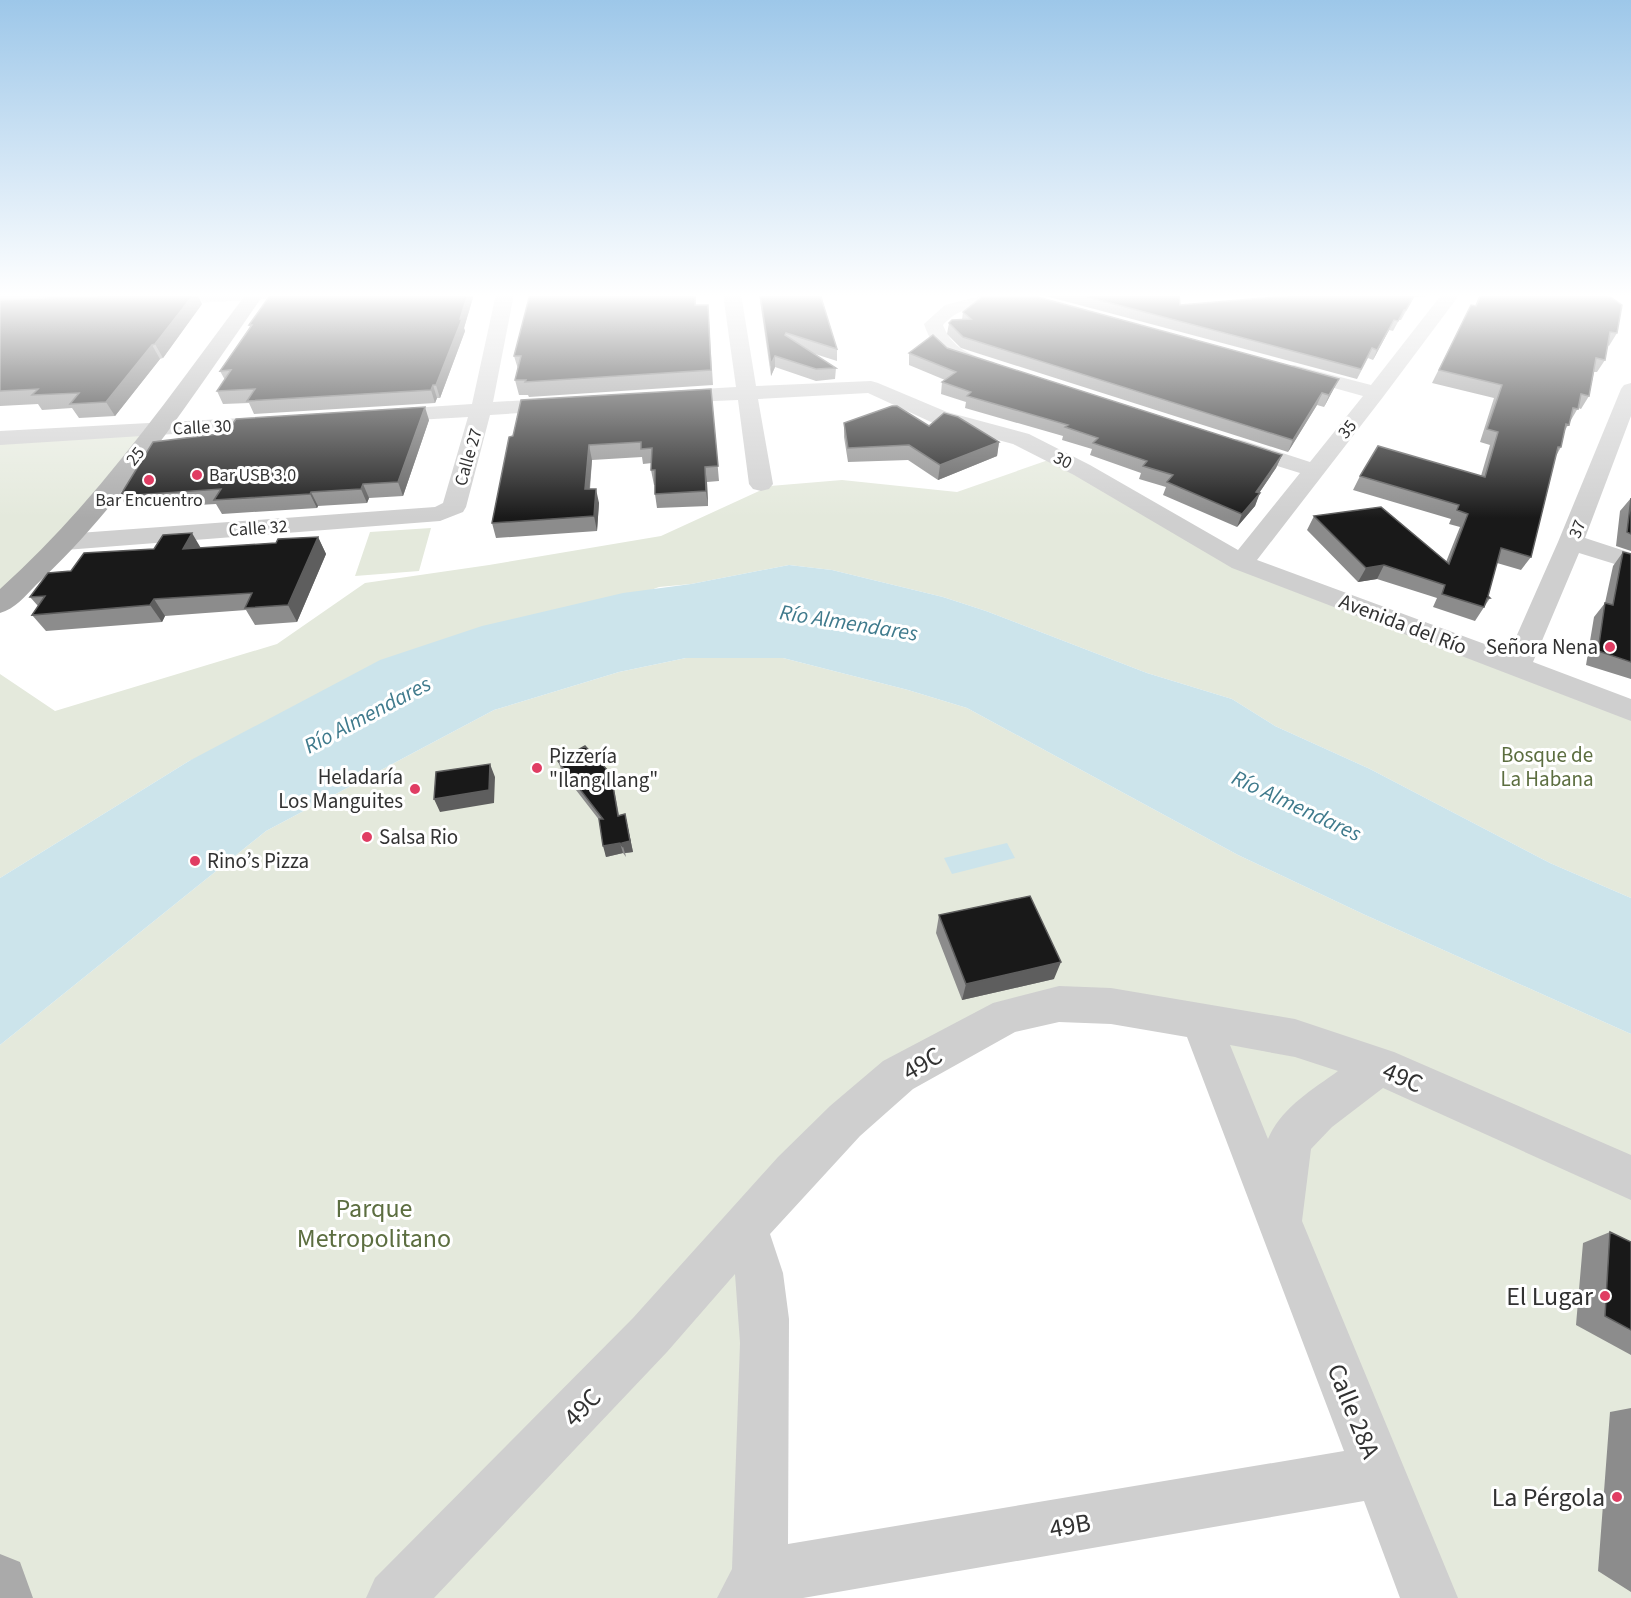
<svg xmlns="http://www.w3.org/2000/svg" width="1631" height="1598" font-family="'Source Sans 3',sans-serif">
	<rect width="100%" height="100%" fill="#fff"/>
	<path fill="#e4e9dc" d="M155,429L0,604V438Z
		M1057,457L1241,563L1631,710V898L1550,863L1370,769L1275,726L1232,699L1147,673L986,611L943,597L832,570L789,565L691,584L659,587L189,761L0,878V674L55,711L277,644L365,583L489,565L661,536L770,486L842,480L957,492Z
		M431,528L419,571L355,576L370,532Z
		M686,658H783L908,690L967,708L1238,855L1363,914L1631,1034V1598H1429L1201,1023L1060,1004L898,1075L746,1228V1598H0V1045L266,831L494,710L619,672Z"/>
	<path fill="#cce4eb" d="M789,565L832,570L943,597L986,611L1147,673L1232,699L1275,726L1370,769L1550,863L1631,898V1034L1363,914L1238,855L967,708L908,690L783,658H686L619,672L494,710L266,831L0,1045V878L189,761L380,660L482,626L623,593L691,584Z
		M1007,843L1015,858L952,874L944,858Z"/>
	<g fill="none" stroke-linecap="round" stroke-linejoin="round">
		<path fill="#cfcfcf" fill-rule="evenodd" d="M167,294H278L275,298L269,299L155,305L149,304L146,300L149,296Z
			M496,294H514L493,402L564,398L571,400L574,404L571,408L564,410L490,415L466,507L463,512L440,521L65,550L56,547L52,542L56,537L65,534L435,507L443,503L468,417L382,422L374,421L371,416L374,411L382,410L472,404Z
			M723,294H741L756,386L871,381L878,383L947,412L1029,434L1090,465L1238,550L1300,473L1229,451L1226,446L1229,441L1237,439L1245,441L1310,462L1363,396L1287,375L1284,371L1287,367L1294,365L1371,385L1442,294H1460L1383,397L1257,560L1509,653L1558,542L1621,389L1624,385L1631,383V416L1585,538L1631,553V569L1579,553L1533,662L1631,699V721L1232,568L1074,475L1013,444L931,422L868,393L758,399L773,484L769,489L761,491L753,489L749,484L738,400L667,403L660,401L657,397L660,393L667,391L736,387Z
			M984,295L1027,296L1030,300L1027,304C995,312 970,296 943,325C952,349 971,355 994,362L997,366L994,370L987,372C957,365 934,355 924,324L945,305Z
			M277,416L285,417L288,422L285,427L0,445V431Z
			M1059,986L1111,988L1295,1019L1394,1052L1631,1155V1200L1383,1088L1332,1127L1311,1149L1302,1221L1458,1598H1400L1364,1501L803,1598H717L732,1569L740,1343L735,1274L667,1352L434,1598H366L375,1578L633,1318L778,1157L830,1106L883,1061L993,1003ZM1059,1022L1111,1024L1187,1037L1344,1451L788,1544L789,1319L783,1273L770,1234L860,1136L913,1089L1015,1032ZM1230,1045L1295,1057L1338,1071C1312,1090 1281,1108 1268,1139Z"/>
		<path fill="#aaa" fill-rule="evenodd" d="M246,294H264C195,393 124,503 36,585C25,596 15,609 0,613V589C96,503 169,397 246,294Z
			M0,1554L20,1562L33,1598H0Z"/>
	</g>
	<path fill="#8c8c8c" d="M0,294H116L0,300Z
		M271,294H474L464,328L465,331L440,398H437L435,403L254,414L249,403L223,404L217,391L225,380L220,371L250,327L249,325Z
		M530,294H696V305H708L713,385L529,397L528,395H519L515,380L518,369L514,356Z
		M759,294H826V296H821L837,349V361L812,353L836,368L835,379L816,381L775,367L771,376Z
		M1038,294H1179L1180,305L1273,297L1270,294H1431L1430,296L1414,297L1401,320H1399L1393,331L1389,330L1373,360L1368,358L1357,379Z
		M1480,294H1606L1617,333L1609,346L1607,345L1605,360L1597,372H1594L1589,396L1581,409L1578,408L1564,432L1561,447L1556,456L1531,557L1521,570L1497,563L1488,596L1490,598L1475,621L1433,607L1437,598L1377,579L1358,582L1307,530L1314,516L1446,562L1460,527L1449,524L1451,519L1353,490L1360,476H1481L1490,445L1480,442L1494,398L1432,383L1471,305L1475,306Z
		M0,300L202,304L163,358L160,359L115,416L79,418L72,408L42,410L38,404L0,406Z
		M963,312L1333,390L1324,407L1317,405L1288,452L961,348L947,334L949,323L962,320Z
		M947,348L1282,455L1276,468L1259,493L1255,506L1237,527L1163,495L1166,487L1139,479L1141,473L1090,455L1092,449L1062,440L1063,436L965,408L966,402L941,394L942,382L945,380L909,365V353Z
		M711,389L719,481L707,482L708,506L657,508L655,494V485H654L651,470L652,463L643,464L642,457L592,460L590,489L599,503L597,531L496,538L492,523L513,436Z
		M429,420L403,496L369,498L367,503L318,506L317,508L222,514L216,504L128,509L120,496Z
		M844,423L929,426L999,442L997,456L938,480L908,460L848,462L844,437Z
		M1631,498V551L1616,546L1620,511Z
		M318,537L326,554L297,622L255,625L246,610L165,616L162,622L46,631L32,615L38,606L30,597L71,571L201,548L276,543Z
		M1623,552L1631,554V679L1586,665L1594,617L1605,603L1613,566Z
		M558,761L613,784L619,815L625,814L633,852L625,853L626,857L623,853L606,857L600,821L562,772Z
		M939,915L1054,979L962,1000L936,933Z
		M1610,1232L1631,1242V1355L1576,1325L1583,1243Z
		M1631,1408V1592L1598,1571L1610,1412Z"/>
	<path fill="#5e5e5e" d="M194,294H197L202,304L163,358L155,344Z
		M468,294H474L464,328L465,331L440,398L436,385L460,319Z
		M1394,320L1389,330L1373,360L1377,350Z
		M152,345L160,359L115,416L106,402Z
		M775,356V367L771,376V364Z
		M1339,379L1333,390L1324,407L1329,395Z
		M433,385L437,398L435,403L431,390Z
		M1322,393L1317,405L1288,452L1293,440Z
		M425,407L429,420L403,496L398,482Z
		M999,442L997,456L938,480L940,465Z
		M589,445L592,460L588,504L585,489Z
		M1282,455L1276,468L1253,502L1260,493L1255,506L1237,527L1242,514Z
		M705,467L707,482L708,506L706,491Z
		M363,484L369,498L367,503L361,489Z
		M596,489L599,503L597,531L594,516Z
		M311,492L318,506L317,508L310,494Z
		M192,533L202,550L183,549Z
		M318,537L326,554L297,622L288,605Z
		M1384,565L1377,579L1358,582L1366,568Z
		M154,599L165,616L162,622L150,605Z
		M490,764L495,777L494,803L440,812L434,799Z
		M625,814L633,852L625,853L626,857L622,843Z
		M620,843L623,853L606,857L603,846Z
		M1061,962L1054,979L962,1000L966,984Z"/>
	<path fill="#191919" stroke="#5e5e5e" stroke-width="1.5" d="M135,294H194L155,344L152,345L106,402L70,404L79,393L32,395L38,389L0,391V300Z
		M271,294H468L460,319H462L436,385H433L431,390L247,401L255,389L217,391L231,370L220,371L252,325H249Z
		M530,294H695V305H708L711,370L525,382L526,380H515L521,356H514Z
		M760,294H820L837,349L786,333L785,335L836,368L816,369L775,356L771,364Z
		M1076,294H1179L1180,305L1287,296L1285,294H1415L1406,310H1404L1398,321L1394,320L1377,350L1372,348L1361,369Z
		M1481,294H1606L1622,305L1617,333L1610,332L1605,360L1596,358L1589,396L1581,394L1578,409L1573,408L1569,425L1566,424L1561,447H1558L1531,557L1501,548L1488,596L1490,598H1487L1484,607L1442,594L1445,585L1384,565L1366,568L1314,516L1381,507L1449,564L1468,514L1457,510L1459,505L1360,476L1378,446L1485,477L1498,432L1487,429L1502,385L1439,370L1471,305L1476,306Z
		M982,297H1038L1339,379L1329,395L1322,393L1293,440L963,337L949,323L952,320L971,319L963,312Z
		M933,335L947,348L1282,455L1256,492L1260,493L1242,514L1167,482L1173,475L1143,466L1147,461L1093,443L1098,438L1065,427L1068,425L967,396L971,392L942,382L956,372L909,353Z
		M711,389L718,466L705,467L706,491L655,494V470H651L652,448L641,449V442L589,445L585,489H596L594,516L492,523L509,437L513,436L521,400Z
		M892,406H897L929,426L944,413L958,417L999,442L940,465L909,445L848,448L844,423Z
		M425,407L398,482L363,484L361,489L311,492L310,494L214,500L221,489L120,496L153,442L226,433L236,419Z
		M1631,498V534L1627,532Z
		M192,533L183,549L276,543L278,539L318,537L288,605L245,608L252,593L154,599L150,605L32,615L45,596L30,597L48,573L71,571L84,553L154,549L163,535Z
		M1623,552L1631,554V662L1598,651L1605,603L1613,605Z
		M585,746L611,774L618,816L625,814L630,841L622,843L623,847L620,843L603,846L599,819H603L558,761Z
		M490,764L489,790L434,799L436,772Z
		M1030,896L1061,962L966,984L939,915Z
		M1610,1232L1631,1242V1330L1605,1316Z"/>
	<linearGradient id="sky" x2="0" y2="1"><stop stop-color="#9dc7e9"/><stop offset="0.57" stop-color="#fff"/><stop offset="1" stop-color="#fff" stop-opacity="0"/></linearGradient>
	<rect width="1631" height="518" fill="url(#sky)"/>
	<g fill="#e03d63" stroke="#fff" stroke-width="2">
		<circle cx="197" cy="475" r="6"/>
		<circle cx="149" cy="480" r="6"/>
		<circle cx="1610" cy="647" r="6"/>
		<circle cx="537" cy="768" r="6"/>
		<circle cx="415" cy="789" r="6"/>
		<circle cx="367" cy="837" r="6"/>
		<circle cx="195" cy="861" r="6"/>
		<circle cx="1605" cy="1296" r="6"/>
		<circle cx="1617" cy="1497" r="6"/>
	</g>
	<g text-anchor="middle" stroke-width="6" stroke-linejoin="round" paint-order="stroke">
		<g font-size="18" fill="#323232" stroke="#fff">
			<text transform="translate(202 427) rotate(-3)" y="6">Calle 30</text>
			<text transform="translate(1347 429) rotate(-51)" y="6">35</text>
			<text transform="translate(135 456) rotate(-52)" y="6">25</text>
			<text transform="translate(468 457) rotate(-74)" y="6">Calle 27</text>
			<text transform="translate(1063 460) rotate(27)" y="6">30</text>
			<text transform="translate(258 528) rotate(-4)" y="6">Calle 32</text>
			<text transform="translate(1577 529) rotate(-68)" y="6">37</text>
		</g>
		<g font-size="18" fill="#323232" stroke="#fff" text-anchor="start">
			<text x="209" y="481">Bar USB 3.0</text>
			<text x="149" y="506" text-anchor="middle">Bar Encuentro</text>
		</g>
		<g font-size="21" fill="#323232" stroke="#fff">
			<text transform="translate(1403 624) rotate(21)" y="7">Avenida del Río</text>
		</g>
		<g font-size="21" fill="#323232" stroke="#fff" text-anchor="start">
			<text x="1598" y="654" text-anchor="end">Señora Nena</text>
			<text x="549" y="763">Pizzería<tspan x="549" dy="24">"Ilang Ilang"</tspan></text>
			<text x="403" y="784" text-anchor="end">Heladaría<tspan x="403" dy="24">Los Manguites</tspan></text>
			<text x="379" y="844">Salsa Rio</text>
			<text x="207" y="868">Rino’s Pizza</text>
		</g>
		<g font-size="21" fill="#5c6e40" stroke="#fff">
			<text x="1547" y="762">Bosque de<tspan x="1547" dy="24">La Habana</tspan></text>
		</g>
		<g font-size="22" font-style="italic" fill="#3f7a8c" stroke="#fff">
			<text transform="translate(849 622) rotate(9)" y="8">Río Almendares</text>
			<text transform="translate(367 714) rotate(-28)" y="8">Río Almendares</text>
			<text transform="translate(1297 805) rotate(25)" y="8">Río Almendares</text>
		</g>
		<g font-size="26" fill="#323232" stroke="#fff">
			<text transform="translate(922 1063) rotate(-30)" y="9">49C</text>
			<text transform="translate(1403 1077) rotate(23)" y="9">49C</text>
			<text transform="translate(582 1407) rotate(-46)" y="9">49C</text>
			<text transform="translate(1354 1411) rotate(68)" y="9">Calle 28A</text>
			<text transform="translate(1070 1525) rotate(-10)" y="9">49B</text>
		</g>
		<g font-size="26" fill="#5c6e40" stroke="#fff">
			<text x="374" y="1217">Parque<tspan x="374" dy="30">Metropolitano</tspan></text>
		</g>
		<g font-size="26" fill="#323232" stroke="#fff" text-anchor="end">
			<text x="1593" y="1305">El Lugar</text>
			<text x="1605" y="1506">La Pérgola</text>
		</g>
	</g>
</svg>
